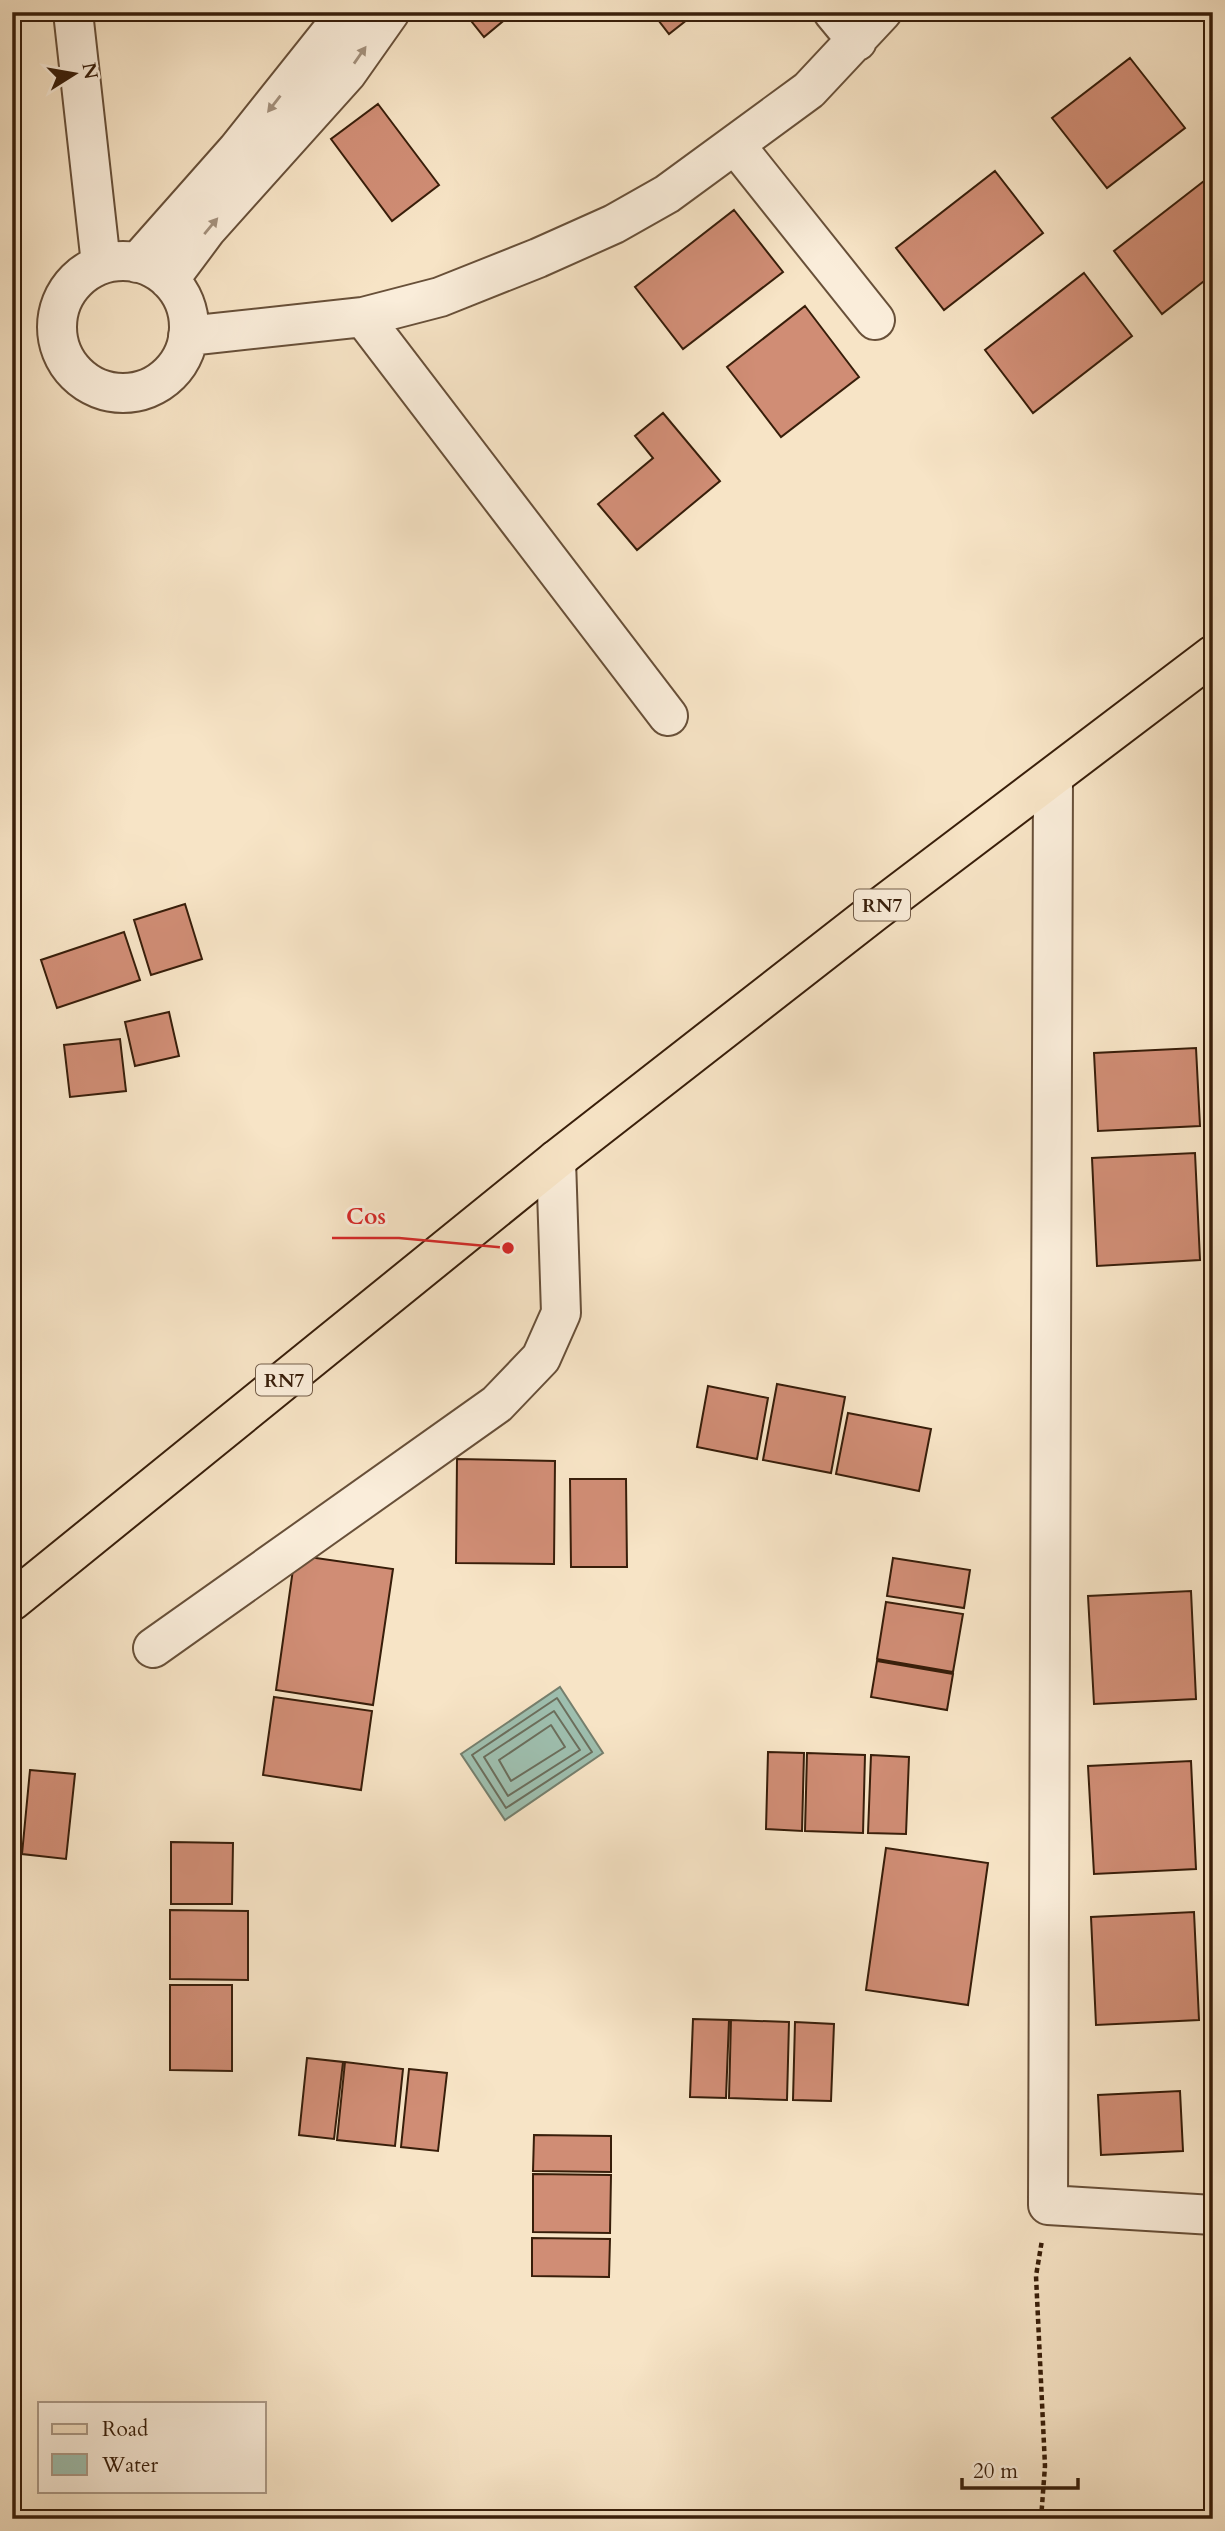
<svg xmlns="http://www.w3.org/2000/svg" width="1225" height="2531" font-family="Cardo,serif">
	<rect width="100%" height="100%" fill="#f7e4c6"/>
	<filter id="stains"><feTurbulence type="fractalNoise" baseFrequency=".00286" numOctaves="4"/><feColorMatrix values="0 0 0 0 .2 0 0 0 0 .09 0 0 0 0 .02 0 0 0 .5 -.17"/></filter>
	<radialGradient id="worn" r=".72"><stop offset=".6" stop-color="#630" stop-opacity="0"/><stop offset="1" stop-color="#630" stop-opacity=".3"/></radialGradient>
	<path fill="#9ebfaf" stroke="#757f6d" stroke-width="2" d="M560,1687L603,1753L505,1820L461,1754Z"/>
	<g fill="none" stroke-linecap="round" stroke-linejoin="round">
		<path stroke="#6b6e5c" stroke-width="2" d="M557,1698L592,1752L506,1808L472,1755Z
			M554,1711L580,1750L508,1796L484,1757Z
			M551,1725L565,1747L511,1781L499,1760Z"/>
	</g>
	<path fill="#d08d75" stroke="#381e0a" stroke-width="2" d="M464,12H514L484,37Z
		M652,12H697L669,34Z
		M1130,58L1185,128L1107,188L1052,118Z
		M378,104L439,185L392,221L331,139Z
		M995,171L1043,233L944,310L896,248Z
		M1213,174V274L1162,314L1114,251Z
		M734,210L783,272L683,349L635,287Z
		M1084,273L1132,336L1033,413L985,350Z
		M805,306L859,377L781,437L727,367Z
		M663,413L720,481L637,550L598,504L653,458L635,436Z
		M185,904L202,959L151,975L134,920Z
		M124,932L140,980L57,1008L41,960Z
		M169,1012L179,1056L135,1066L125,1022Z
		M120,1039L126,1091L70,1097L64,1045Z
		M1196,1048L1200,1126L1098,1131L1094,1053Z
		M1195,1153L1200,1260L1097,1266L1092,1158Z
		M777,1384L845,1397L831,1473L763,1460Z
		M708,1386L768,1398L757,1459L697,1447Z
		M848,1413L931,1429L919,1491L836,1474Z
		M457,1459L555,1461L554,1564L456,1563Z
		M570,1479H626L627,1567H571Z
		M295,1555L393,1569L373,1705L276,1690Z
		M893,1558L970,1570L964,1608L887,1596Z
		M1191,1591L1196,1699L1094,1704L1088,1596Z
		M886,1602L963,1614L953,1672L877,1659Z
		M877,1661L953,1674L947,1710L871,1697Z
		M274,1697L372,1711L361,1790L263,1775Z
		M768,1752L804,1753L802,1831L766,1829Z
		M807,1753L865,1755L863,1833L805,1831Z
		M871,1755L909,1757L906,1834L868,1833Z
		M1191,1761L1196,1869L1094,1874L1088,1766Z
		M30,1770L75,1774L66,1859L22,1854Z
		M171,1842L233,1843L232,1904H171Z
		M886,1848L988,1863L968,2005L866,1990Z
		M170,1910L248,1911V1980L170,1979Z
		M1194,1912L1199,2020L1096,2025L1091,1917Z
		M170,1985H232V2071L170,2070Z
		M693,2019L729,2020L726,2098L690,2097Z
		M731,2020L789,2022L787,2100L729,2098Z
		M795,2022L834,2024L831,2101L793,2100Z
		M307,2058L343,2062L334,2139L299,2135Z
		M345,2062L403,2069L395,2146L337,2140Z
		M409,2069L447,2073L438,2151L401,2147Z
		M1180,2091L1183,2151L1101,2155L1098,2095Z
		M534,2135L611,2136V2172L533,2171Z
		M533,2174L611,2175L610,2233L533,2232Z
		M532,2238L610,2239L609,2277L532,2276Z"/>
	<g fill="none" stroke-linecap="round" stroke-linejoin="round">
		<g stroke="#685039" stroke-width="42">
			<path id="minor" d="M73,12L101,264
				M833,12L857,41
				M736,146L875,320
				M57 327a66 66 0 1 1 132 0a66 66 0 1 1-132 0Z
				M137,263L237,150L347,12
				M169,280L207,229L347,73L390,12
				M363,317L668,716
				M188,336L363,317L440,297L538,258L614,224L667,194L809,90L882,12
				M1053,777L1048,2205L1213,2215
				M153,1648L497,1404L541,1358L561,1313L556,1160"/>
		</g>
		<g stroke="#381e0a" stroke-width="42">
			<path id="major" d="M12,1601L556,1160L874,912L1213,655"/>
		</g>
		<path stroke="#381e0a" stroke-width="4.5" stroke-dasharray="5 3.5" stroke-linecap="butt" d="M1041,2519L1045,2466L1036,2276L1042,2240"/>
		<use href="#minor" stroke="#faedda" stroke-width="38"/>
		<use href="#major" stroke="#f7e4c6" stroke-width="38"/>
	</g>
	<defs><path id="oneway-solid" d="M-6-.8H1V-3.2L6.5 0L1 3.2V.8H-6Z" transform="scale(1.75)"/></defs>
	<g fill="#a3907c">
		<use href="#oneway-solid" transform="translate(360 55) rotate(-55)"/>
		<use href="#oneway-solid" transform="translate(274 104) rotate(128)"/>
		<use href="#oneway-solid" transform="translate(211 226) rotate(-50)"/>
	</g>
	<g text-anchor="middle" stroke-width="6" stroke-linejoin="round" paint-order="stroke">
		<g fill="#faedda" stroke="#725c48" stroke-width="2">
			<rect x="854" y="889.5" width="56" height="31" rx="5"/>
			<rect x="256" y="1364.5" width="56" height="31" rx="5"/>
		</g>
		<g font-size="19" font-weight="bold" fill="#381e0a">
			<text x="882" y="912">RN7</text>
			<text x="284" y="1387">RN7</text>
		</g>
	</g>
	<path fill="none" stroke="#d62828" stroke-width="2.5" d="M508 1248L399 1238H332"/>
	<circle fill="#d62828" stroke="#faedda" stroke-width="2.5" cx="508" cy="1248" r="7"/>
	<g font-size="23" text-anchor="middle" font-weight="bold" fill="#d62828" stroke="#faedda" stroke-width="6" stroke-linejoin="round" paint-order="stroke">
		<text x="366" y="1224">Cos</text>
	</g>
	<rect width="1225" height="2531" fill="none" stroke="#f7e4c6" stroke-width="42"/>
	<rect x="14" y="14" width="1197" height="2503" fill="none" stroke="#381e0a" stroke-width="3.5"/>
	<rect x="21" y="21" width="1183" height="2489" fill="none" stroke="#381e0a" stroke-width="2"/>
	<rect x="38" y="2402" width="228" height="91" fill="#faedda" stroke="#ac9a87" stroke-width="2"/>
	<rect x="52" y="2424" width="35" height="10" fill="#f7e4c6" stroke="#ac9a87" stroke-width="2"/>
	<text x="102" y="2436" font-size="21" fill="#381e0a">Road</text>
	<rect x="52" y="2454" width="35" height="21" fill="#9ebfaf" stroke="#ac9a87" stroke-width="2"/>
	<text x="102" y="2472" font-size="21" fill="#381e0a">Water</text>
	<g transform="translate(74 74) rotate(79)" stroke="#faedda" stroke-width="5" paint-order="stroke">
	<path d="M0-5L12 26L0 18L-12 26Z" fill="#381e0a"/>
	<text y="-10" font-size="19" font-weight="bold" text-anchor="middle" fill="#381e0a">N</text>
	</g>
	<path d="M962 2478v10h116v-10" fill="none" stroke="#381e0a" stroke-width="3.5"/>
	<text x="973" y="2478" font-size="21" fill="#381e0a" stroke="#faedda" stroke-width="5" paint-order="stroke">20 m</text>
	<rect width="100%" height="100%" filter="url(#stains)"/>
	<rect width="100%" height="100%" fill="url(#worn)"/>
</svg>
